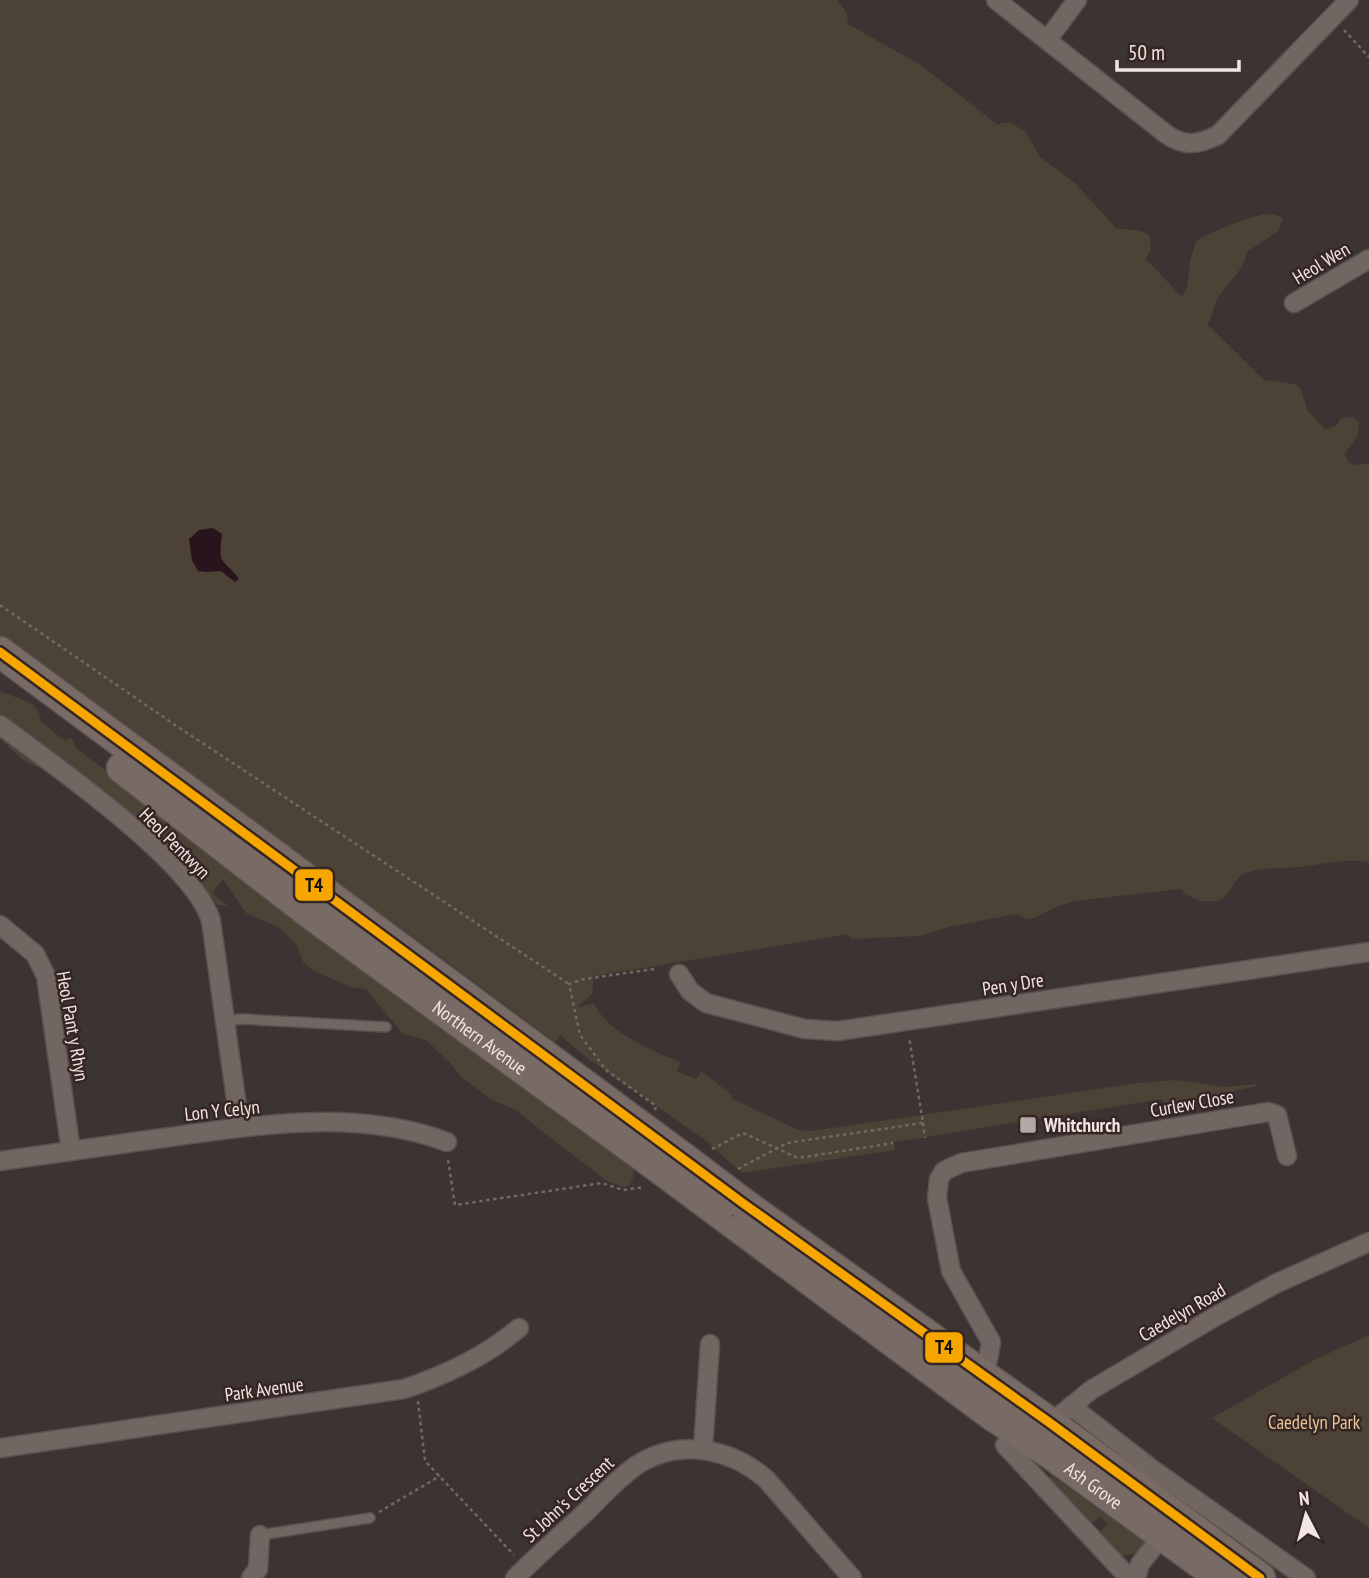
<svg xmlns="http://www.w3.org/2000/svg" width="1369" height="1578" font-family="'PT Sans Narrow',sans-serif">
	<rect width="100%" height="100%" fill="#3c3432"/>
	<path fill="#4c4236" d="M0,0H837L847,13L848,24L922,66L998,125L1001,123H1011L1026,132L1040,157L1074,182L1116,228L1141,231L1149,235L1151,248L1146,259L1182,297L1187,287L1190,262L1196,241C1211,232 1255,213 1272,214C1274,214 1281,217 1283,218L1278,231L1247,252C1244,273 1224,284 1216,302C1213,311 1213,316 1207,324L1264,380L1294,384L1300,388L1308,411L1325,429L1336,426L1341,418L1353,417L1359,423L1357,437L1345,453L1348,462L1355,465L1369,463V862C1345,858 1323,864 1299,867C1283,869 1254,866 1241,876C1230,885 1230,899 1215,901C1201,903 1190,899 1181,889L1075,901L1056,907L1034,918L1027,919L1017,914L948,927L920,936L852,939L848,934L594,976L592,994L578,1007L594,1003C607,1032 652,1051 680,1062L677,1072L697,1079L701,1071L732,1095L731,1098L798,1130L812,1131L1138,1083L1176,1080L1225,1087L1256,1084L1257,1086L1164,1106L1162,1099L894,1142L895,1150L742,1173L705,1140L587,1058L560,1035L555,1042L433,951L0,640Z
		M0,691L33,704L39,713L41,722L64,740L72,738L77,749L633,1164C634,1173 635,1187 622,1187L605,1180L514,1109L490,1099L461,1077L450,1063L426,1040L403,1034L366,989L351,987L312,970L303,962L296,944L278,927L246,913L223,879L212,893L228,906L218,905L212,902L141,847L120,805L115,800L104,802L43,768C28,768 12,749 0,739Z
		M1369,1335V1528L1212,1418L1314,1360Z
		M1052,1476L1144,1542L1140,1552L1122,1556L1099,1533L1108,1524L1100,1516L1091,1524L1048,1480Z"/>
	<path fill="#29141e" d="M213,528L222,534C219,564 219,556 238,577L239,579L235,582L221,571L206,572L198,571L192,560L189,539L199,530Z"/>
	<g fill="none" stroke-linecap="round" stroke-linejoin="round">
		<g stroke="#58514f" stroke-width="12">
			<path id="lane" d="M227,1021L242,1019L386,1027
				M260,1535L370,1518"/>
		</g>
		<g stroke="#58514f" stroke-width="21">
			<path id="street" d="M996,0L1166,134C1184,147 1198,145 1218,135L1349,0
				M1048,39L1077,0
				M1294,303L1369,259
				M0,725C52,764 194,862 211,921L240,1128
				M0,925L35,954L46,976L71,1151
				M679,974L690,991L706,1003L805,1029L838,1031L1369,952
				M0,1161C54,1153 109,1146 163,1138C256,1125 357,1108 447,1142
				M975,1380L988,1360L991,1342L951,1271L937,1198L939,1179L944,1171L961,1163L1268,1112L1277,1115L1287,1156
				M1071,1406L1152,1469L1306,1578
				M1046,1427L1091,1390L1218,1315L1277,1283L1369,1242
				M1005,1445L1129,1578
				M0,1448L404,1389C446,1375 485,1357 519,1328
				M703,1449L710,1344
				M251,1578L258,1569L260,1535
				M515,1578C538,1555 562,1534 586,1512C602,1496 618,1478 637,1465C679,1438 730,1448 766,1479L852,1578
				M1136,1578L1140,1564L1162,1536"/>
		</g>
		<g stroke="#58514f" stroke-width="33">
			<g id="highway">
				<path d="M0,652L682,1157"/>
				<path id="s1" d="M122,768L312,915L655,1165"/>
				<path d="M744,1204L1050,1423L1260,1578"/>
				<path id="s2" d="M717,1211L992,1415L1051,1454L1221,1578"/>
			</g>
		</g>
		<path stroke="#716864" stroke-width="2.5" stroke-dasharray="3.5 3.5" stroke-linecap="butt" d="M1344,30L1369,57
			M0,605L178,727L569,984
			M654,969L584,979L569,984L580,1035L606,1070L656,1106L655,1110
			M923,1123L925,1138
			M712,1149L743,1133L798,1158L893,1143
			M448,1160L455,1205L602,1183L623,1190L644,1187
			M738,1169L787,1143L923,1123L909,1037
			M418,1401L425,1461L514,1555
			M379,1512L440,1476"/>
		<use href="#lane" stroke="#716661" stroke-width="9"/>
		<use href="#street" stroke="#716661" stroke-width="18"/>
		<use href="#highway" stroke="#786b65" stroke-width="30"/>
		<g stroke="#58514f" stroke-width="33" stroke-linecap="butt">
			<path id="highway-bridge" d="M682,1157L744,1204
				M655,1165L717,1211"/>
		</g>
		<use href="#highway-bridge" stroke="#786b65" stroke-width="30"/>
		<g stroke="#362623" stroke-width="14">
			<path id="bus-1" d="M0,652L744,1204L1050,1423L1260,1578"/>
		</g>
		<use href="#bus-1" stroke="#f7a600" stroke-width="9"/>
	</g>
	<rect fill="#b2a8a6" stroke="#362623" stroke-width="2.5" x="1019" y="1116" width="18" height="18" rx="3.5"/>
	<g text-anchor="middle" stroke-width="5" stroke-linejoin="round" paint-order="stroke">
		<g font-size="19" fill="#f1e6e4" stroke="#362623">
			<text transform="translate(1321 263) rotate(-31)" y="7">Heol Wen</text>
			<text transform="translate(175 843) rotate(45)" y="7">Heol Pentwyn</text>
			<text transform="translate(1013 984) rotate(-9)" y="7">Pen y Dre</text>
			<text transform="translate(73 1026) rotate(80)" y="7">Heol Pant y Rhyn</text>
			<text dy="7" stroke="none"><textPath href="#s1" startOffset="448">Northern Avenue</textPath></text>
			<text transform="translate(1192 1103) rotate(-10)" y="7">Curlew Close</text>
			<text transform="translate(222 1110) rotate(-6)" y="7">Lon Y Celyn</text>
			<text transform="translate(1182 1312) rotate(-30)" y="7">Caedelyn Road</text>
			<text transform="translate(264 1389) rotate(-8)" y="7">Park Avenue</text>
			<text dy="7" stroke="none"><textPath href="#s2" startOffset="466">Ash Grove</textPath></text>
			<text transform="translate(568 1499) rotate(-43)" y="7">St John's Crescent</text>
		</g>
		<g font-size="19" font-weight="bold" fill="#f1e6e4" stroke="#362623" text-anchor="start">
			<text x="1044" y="1132">Whitchurch</text>
		</g>
		<g font-size="19" fill="#e8c497" stroke="#362623">
			<text x="1314" y="1429">Caedelyn Park</text>
		</g>
	</g>
	<g stroke="#362623" stroke-width="2.5">
		<rect x="294" y="868" width="40" height="34" rx="7" fill="#f7a600"/>
		<rect x="924" y="1331" width="40" height="33" rx="7" fill="#f7a600"/>
	</g>
	<g font-size="19" text-anchor="middle" font-weight="bold" fill="#111">
		<text x="314" y="892">T4</text>
		<text x="944" y="1354">T4</text>
	</g>
	<g transform="translate(1306 1515) rotate(354)" stroke="#362623" stroke-width="5" paint-order="stroke">
	<path d="M0-5L12 26L0 18L-12 26Z" fill="#f1e6e4"/>
	<text y="-10" font-size="19" font-weight="bold" text-anchor="middle" fill="#f1e6e4">N</text>
	</g>
	<path d="M1117 60v10h122v-10" fill="none" stroke="#f1e6e4" stroke-width="3.5"/>
	<text x="1128" y="60" font-size="21" fill="#f1e6e4" stroke="#362623" stroke-width="5" paint-order="stroke">50 m</text>
</svg>
